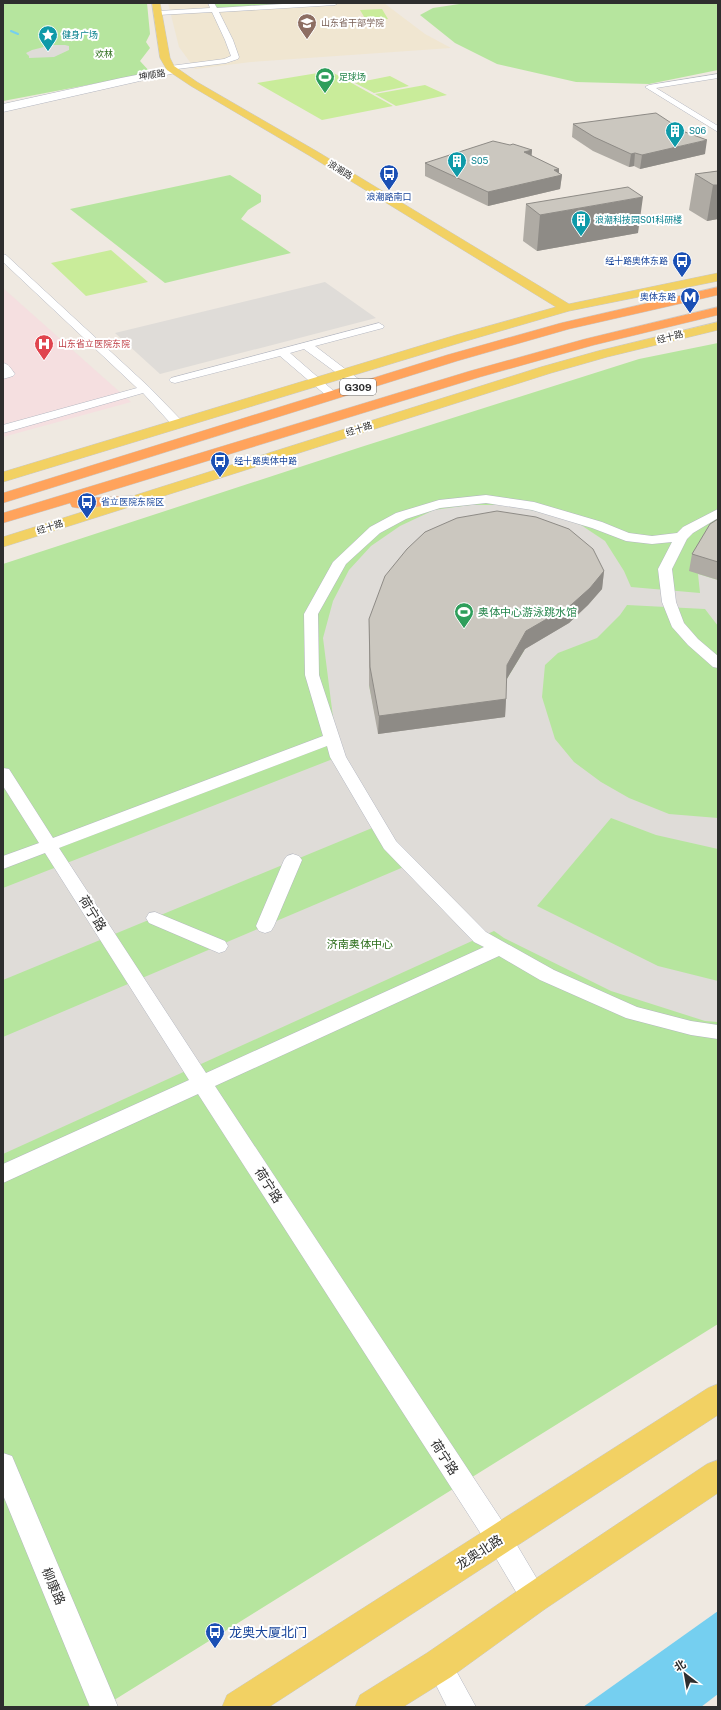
<svg xmlns="http://www.w3.org/2000/svg" width="721" height="1710" font-family="'Public Sans','Noto Sans SC',sans-serif">
	<rect width="100%" height="100%" fill="#efe9e1"/>
	<path fill="#f0e6d1" d="M168,3H384L425,34L451,48L251,62L195,69L179,47Z"/>
	<path fill="#f5dfe0" d="M3,288L131,402L3,437Z"/>
	<path fill="#b6e59e" d="M3,3H147L150,34L146,42L150,48L140,61L151,73L3,101Z
		M214,3H331L216,9Z
		M466,3H718V70L649,84L576,82L497,64L455,43L420,15L433,8Z
		M230,175L261,195V202L248,210L241,219L291,253L165,283L70,209Z
		M718,343V1324L103,1707H3V564L361,447L639,359Z"/>
	<path fill="#c9ec9a" d="M382,9L388,19L366,20L360,10Z
		M330,71L393,106L322,120L257,83Z
		M390,76L409,86L374,93L355,83Z
		M425,85L447,95L396,106L375,94Z
		M111,250L148,282L86,296L51,263Z"/>
	<path fill="#dfdcd8" fill-rule="evenodd" d="M52,45H65L69,46V50L54,57L29,58V56L26,53L32,50Z
		M325,282L376,318L160,374L115,333Z
		M471,505H501L522,508L560,517L581,525L605,541L624,571L631,587L700,593L698,574L718,580V626L705,609L627,605L620,615L597,638L558,653L545,665L542,697L555,739L574,762L601,782L629,798L669,814L718,818V849L656,835L611,818L537,906L658,966L718,981V1022L705,1021L611,991L504,938L494,931L3,1154V1037L406,866L377,826L3,980V888L343,755L335,733L323,638L333,601L349,570L371,546L400,526L434,510ZM369,636L525,649L505,682L379,734L369,685Z"/>
	<path fill="#75cff0" d="M718,1611V1694L701,1707H583Z"/>
	<g fill="none" stroke-linecap="round" stroke-linejoin="round">
		<path stroke="#75cff0" stroke-width="2" d="M11,31L18,34"/>
		<g stroke="#b4b7c1" stroke-width="1">
			<path id="minor" d="M208,3H214L217,8L299,3H338L335,5L219,12L233,40L239,57L238,59L226,63L177,69L179,71L175,73L3,112V104L121,78L167,69V66H170L224,59L231,56L225,40L212,12L158,15L155,13L158,11L210,8Z
				M718,74V78L656,88L718,126V132L645,87L649,85Z
				M3,254L6,255L149,387L182,421L184,424L182,427H174L143,393L3,433V425L137,388L3,262Z
				M379,323L384,326L383,328L315,346L365,384L367,386L365,388H357L304,349L290,353L336,393L338,395L336,397H328L280,356L175,383L171,382L169,380L171,378Z
				M3,363C9,364 11,369 15,374L13,376L3,379Z
				M486,495L534,502L602,522L629,533L652,536L677,533L683,527L718,509V518L693,533L687,539L672,569L676,602L684,623L698,639L718,656V668L713,667L688,645L672,627L662,602L658,569L672,542L652,544L626,541L592,528L532,510L486,503L440,508L406,519L380,533L346,564L318,614L319,675L346,757L396,841L486,932L554,970L637,1007L691,1021L718,1025V1039L691,1035L626,1018L540,980L499,956L215,1086L508,1530L543,1589L547,1598L543,1607L534,1611L525,1607L490,1548L198,1094L3,1183V1164L189,1080L45,853L3,869V856L39,843L3,786V768L9,769L53,838L323,736L305,675L304,614L333,562L370,527L396,513L439,500ZM327,746L330,757L384,849L474,942L484,947L206,1073L59,848Z
				M293,854L299,856L302,860L274,926L271,931L265,933L259,931L256,926L284,860L287,856Z
				M155,912L225,941L228,946L225,951L219,953L149,923L146,918L149,913Z
				M3,1453L12,1456L118,1707H90L3,1495Z
				M439,1652L448,1656L476,1707H447L426,1665L430,1656Z"/>
		</g>
		<g stroke="#c9c9c9" stroke-width="1">
			<path id="major" d="M152,3H160L170,58L174,66L197,82L318,152L569,304L718,273V281L569,311L466,341L3,482V472L456,335L556,307L310,156L191,86L167,70L160,58Z
				M718,322V330L607,357L551,373L3,547V537L541,367L598,351Z
				M718,1384V1415L269,1707H222L227,1695L708,1388Z
				M718,1460V1493L545,1609L451,1677L403,1707H355L360,1695L427,1653L523,1587L707,1464Z"/>
		</g>
		<g stroke="#c9c9c9" stroke-width="1">
			<path id="highway" d="M718,287V295L569,329L457,361L3,503V493L447,355L561,323Z
				M718,307V315L594,345L480,377L87,498L131,496L137,498L139,501L137,504L78,508L72,507L70,503L3,523V513L470,371L585,339Z"/>
		</g>
		<use href="#minor" fill="#fff" fill-rule="evenodd"/>
		<use href="#major" fill="#f2d163" fill-rule="evenodd"/>
		<use href="#highway" fill="#ffa35c" fill-rule="evenodd"/>
	</g>
	<path fill="#afaba4" d="M573,124L705,154L640,169L634,166L629,167L593,151L572,137Z
		M532,150L531,156L559,169V173L562,175L560,189L488,206L425,176V163Z
		M718,171V219L707,221L689,210L695,174Z
		M526,204L638,233L537,251L523,241Z
		M718,519V580L689,571L692,554Z
		M604,571L602,589L588,605L569,623L525,649L506,680V699L505,717L378,734L369,685V619Z"/>
	<path fill="#8e8b86" d="M707,140L705,154L640,169L642,155Z
		M532,150L531,163L524,152Z
		M635,153L634,166L629,167L631,154Z
		M559,169V176L562,175L560,189L488,206V192Z
		M713,185H718V219L707,221Z
		M643,197L638,233L537,251L540,215Z
		M604,571L602,589L588,605L569,623L525,649L505,682L507,665L526,631Z
		M506,699L505,717L378,734L379,716Z"/>
	<path fill="#cbc7bf" stroke="#8e8b86" d="M656,113L685,132L707,140L642,155L635,153L631,154L594,137L573,124Z
		M493,141L510,145L513,144L532,150L524,152L559,169L554,170L562,175L488,192L425,163Z
		M718,171V185H713L695,174Z
		M628,187L643,197L540,215L526,204Z
		M497,511L536,517L569,529L593,549L604,571L590,588L571,605L526,631L507,665L506,699L379,716L370,667L369,619L385,576L407,549L425,532L457,518Z
		M718,519V562L692,554L710,524Z"/>
	<defs>
		<g id="university-pin" transform="scale(1)"><path d="M0 17L-7.5 6A9.5 9.5 0 1 1 7.5 6Z" fill="#8d6e63" stroke="#fff"/><path d="M0-5L7-2L0 1L-7-2ZM-4 1L0 2.5L4 1V4Q0 6-4 4Z" fill="#fff"/></g>
		<g id="sight-pin" transform="scale(1)"><path d="M0 17L-7.5 6A9.5 9.5 0 1 1 7.5 6Z" fill="#0f9aa8" stroke="#fff"/><path d="M0-6L1.8-2.2L6-1.7L2.9 1.2L3.7 5.4L0 3.3L-3.7 5.4L-2.9 1.2L-6-1.7L-1.8-2.2Z" fill="#fff"/></g>
		<g id="stadium-pin" transform="scale(1)"><path d="M0 17L-7.5 6A9.5 9.5 0 1 1 7.5 6Z" fill="#2e9e5b" stroke="#fff"/><path d="M0-5a6.5 5 0 1 0 0 10a6.5 5 0 1 0 0-10ZM-3.5-1.8h7v3.6h-7Z" fill="#fff"/></g>
		<g id="building-pin" transform="scale(1)"><path d="M0 17L-7.5 6A9.5 9.5 0 1 1 7.5 6Z" fill="#0f9aa8" stroke="#fff"/><path d="M-4-6H4V6H1V3H-1V6H-4ZM-2.5-4.3h1.7v1.8h-1.7ZM.8-4.3h1.7v1.8H.8ZM-2.5-1h1.7V.8h-1.7ZM.8-1h1.7V.8H.8Z" fill="#fff"/></g>
		<g id="bus-pin" transform="scale(1)"><path d="M0 17L-7.5 6A9.5 9.5 0 1 1 7.5 6Z" fill="#1a4fb4" stroke="#fff"/><path d="M-5-6H5V4H4V6H2V4H-2V6H-4V4H-5ZM-3.5-4V0h7V-4ZM-3.5 1.2v1.5H-2V1.2ZM2 1.2v1.5H3.5V1.2Z" fill="#fff"/></g>
		<g id="metro-pin" transform="scale(1)"><path d="M0 17L-7.5 6A9.5 9.5 0 1 1 7.5 6Z" fill="#1a4fb4" stroke="#fff"/><path d="M-5.5 5V-5H-3L0 0L3-5H5.5V5H3V-.5L0 4L-3-.5V5Z" fill="#fff"/></g>
		<g id="hospital-pin" transform="scale(1)"><path d="M0 17L-7.5 6A9.5 9.5 0 1 1 7.5 6Z" fill="#e0444e" stroke="#fff"/><path d="M-5-5h3v3.5h4V-5h3V5h-3V1.5h-4V5h-3Z" fill="#fff"/></g>
	</defs>
	<g fill-rule="evenodd">
		<use href="#university-pin" x="307" y="23"/>
		<use href="#sight-pin" x="48" y="35"/>
		<use href="#stadium-pin" x="325" y="77"/>
		<use href="#building-pin" x="675" y="131"/>
		<use href="#building-pin" x="457" y="161"/>
		<use href="#bus-pin" x="389" y="174"/>
		<use href="#building-pin" x="581" y="220"/>
		<use href="#bus-pin" x="682" y="261"/>
		<use href="#metro-pin" x="690" y="297"/>
		<use href="#hospital-pin" x="44" y="344"/>
		<use href="#bus-pin" x="220" y="461"/>
		<use href="#bus-pin" x="87" y="502"/>
		<use href="#stadium-pin" x="464" y="612"/>
		<use href="#bus-pin" x="215" y="1632"/>
	</g>
	<g text-anchor="middle" stroke-width="4" stroke-linejoin="round" paint-order="stroke">
		<g font-size="9" fill="#785e54" stroke="#fff" text-anchor="start">
			<text x="321" y="26">山东省干部学院</text>
		</g>
		<g font-size="9" fill="#0d838f" stroke="#fff" text-anchor="start">
			<text x="62" y="38">健身广场</text>
			<text x="689" y="134">S06</text>
			<text x="471" y="164">S05</text>
			<text x="595" y="223">浪潮科技园S01科研楼</text>
		</g>
		<g font-size="9" fill="#2c6e1b" stroke="#fff">
			<text x="104" y="57">欢林</text>
		</g>
		<g font-size="9" fill="#2e2e2e" stroke="#fff">
			<text transform="translate(152 75) rotate(-9)" y="3">坤顺路</text>
			<text transform="translate(340 170) rotate(31)" y="3">浪潮路</text>
			<text transform="translate(670 337) rotate(-14)" y="3">经十路</text>
			<text transform="translate(359 429) rotate(-18)" y="3">经十路</text>
			<text transform="translate(50 527) rotate(-18)" y="3">经十路</text>
		</g>
		<g font-size="9" fill="#27864d" stroke="#fff" text-anchor="start">
			<text x="339" y="80">足球场</text>
		</g>
		<g font-size="9" fill="#164399" stroke="#fff" text-anchor="end">
			<text x="389" y="200" text-anchor="middle">浪潮路南口</text>
			<text x="668" y="264">经十路奥体东路</text>
			<text x="676" y="300">奥体东路</text>
			<text x="234" y="464" text-anchor="start">经十路奥体中路</text>
			<text x="101" y="505" text-anchor="start">省立医院东院区</text>
		</g>
		<g font-size="9" fill="#be3a42" stroke="#fff" text-anchor="start">
			<text x="58" y="347">山东省立医院东院</text>
		</g>
		<rect fill="#fff" stroke="#6d6d6d" stroke-width="1" x="340" y="379" width="36" height="16" rx="3"/>
		<g font-size="10" font-weight="bold" fill="#2e2e2e">
			<text x="358" y="391">G309</text>
		</g>
		<g font-size="11" fill="#27864d" stroke="#fff" text-anchor="start">
			<text x="478" y="616">奥体中心游泳跳水馆</text>
		</g>
		<g font-size="11" fill="#2c6e1b" stroke="#fff">
			<text x="360" y="948">济南奥体中心</text>
		</g>
		<g font-size="13" fill="#2e2e2e" stroke="#fff">
			<text transform="translate(93 913) rotate(58)" y="5">荷宁路</text>
			<text transform="translate(269 1185) rotate(57)" y="5">荷宁路</text>
			<text transform="translate(445 1457) rotate(57)" y="5">荷宁路</text>
			<text transform="translate(479 1552) rotate(-33)" y="5">龙奥北路</text>
			<text transform="translate(54 1586) rotate(67)" y="5">柳康路</text>
		</g>
		<g font-size="13" fill="#164399" stroke="#fff" text-anchor="start">
			<text x="229" y="1637">龙奥大厦北门</text>
		</g>
	</g>
	<rect width="721" height="1710" fill="none" stroke="#2e2e2e" stroke-width="8"/>
	<g transform="translate(685 1674) rotate(329)" stroke="#ffffff" stroke-width="3" paint-order="stroke">
	<path d="M0-3L7 15L0 10L-7 15Z" fill="#2e2e2e"/>
	<text y="-6" font-size="11" font-weight="bold" text-anchor="middle" fill="#2e2e2e">北</text>
	</g>
</svg>
